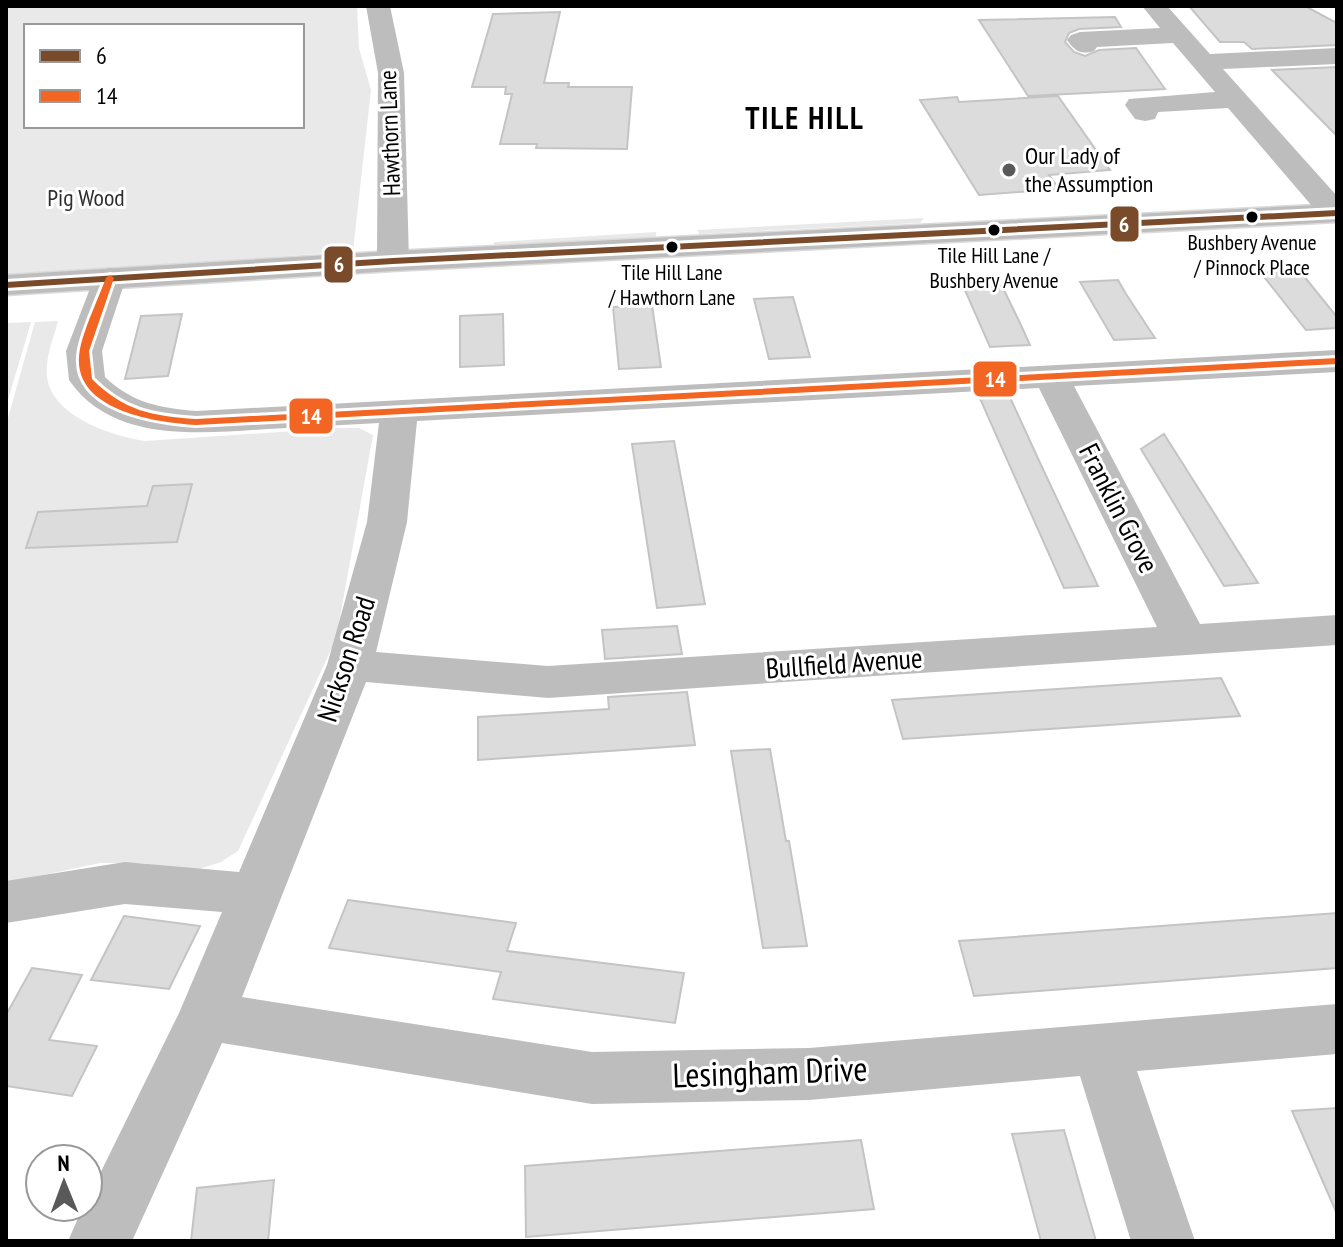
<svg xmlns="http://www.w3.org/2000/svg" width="1343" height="1247" font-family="'PT Sans Narrow',sans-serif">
	<rect width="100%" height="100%" fill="#fff"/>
	<path fill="#e9e9e9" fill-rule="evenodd" d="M6,6H357L359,48L371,90L353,251L6,277ZM26,26H302V126H26Z
		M924,218L920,223L699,234L698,230Z
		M656,232V237L494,246V242Z
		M58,321C53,340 43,363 48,382C57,418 113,436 145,441L340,428H359L373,435L336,639L238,851L221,862L190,872L143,863H100L6,883V425L35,322Z
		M31,322L6,407V323Z"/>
	<path fill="#dcdcdc" stroke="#c4c4c4" stroke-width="2" d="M1189,6H1305L1337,23V45L1252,49L1244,42H1220Z
		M560,12L544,83H569L568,87H632L627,149L536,148L537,144H500L512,94H505L506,87H472L493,14Z
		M1115,17L1121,27L1079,29L1069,33L1065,42L1074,52L1085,56L1099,50L1136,48L1165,89L1028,96L979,20Z
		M1337,67V136L1272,70Z
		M1058,96L1110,170L1049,175L1059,189L979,195L920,100L957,97L959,102Z
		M1299,270L1337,317V328L1306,330L1261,273Z
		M1118,280L1126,294L1155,338L1114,340L1080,282Z
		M1002,286L1020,323L1030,345L990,347L964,288Z
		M793,297L810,357L769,359L754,299Z
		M652,305L661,367L619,369L613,307Z
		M182,314L168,376L125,379L141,316Z
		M503,314L504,365L460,367V316Z
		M1008,393L1041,465L1098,586L1064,588L978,394Z
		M1164,434L1214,513L1258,583L1224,586L1141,449Z
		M674,441L705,604L657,608L632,444Z
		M192,484L177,542L26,548L38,512L147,506L153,486Z
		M677,626L682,654L605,659L602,630Z
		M1221,678L1240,716L903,739L892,700Z
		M687,692L695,745L478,760V717L609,709L608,697Z
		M770,749L786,841H789L807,946L763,948L731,751Z
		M348,900L516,923L507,951L684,973L675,1023L493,999L501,972L329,948Z
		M1337,913V968L974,996L959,941Z
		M124,916L200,926L169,989L91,980Z
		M32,968L82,975L49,1040L97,1046L72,1096L6,1086V1015Z
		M1337,1108V1214L1292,1111Z
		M1064,1130L1084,1200L1096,1241H1041L1012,1134Z
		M861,1140L874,1209L526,1237L525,1166Z
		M274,1180L268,1241H191L197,1188Z"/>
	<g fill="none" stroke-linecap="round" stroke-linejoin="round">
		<g stroke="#dbdbdb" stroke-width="3">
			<path id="major" d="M1337,204V222L393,271L6,295V275L393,251Z"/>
		</g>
		<path fill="#bdbdbd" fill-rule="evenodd" d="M366,6H390L404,73L409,261L404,268L393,271L382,268L377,261L378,73Z
			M1142,6H1167L1210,54L1337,48V64L1223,69L1337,196V222L1324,220L1228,108L1158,112L1155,119L1145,121L1135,119L1125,105L1129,99L1215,92L1173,43L1097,47L1094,51C1080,55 1075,51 1067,40L1071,35L1080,32L1160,28Z
			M110,268L122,271L126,278L102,351L105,377C132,403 160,408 196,411L1337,350V372L1074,386L1200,624L1337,615V645L548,698L366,682L242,997L592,1052L809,1048L1337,1004V1054L1137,1071L1195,1241H1131L1080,1076L809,1100L592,1104L222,1043L132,1241H68L83,1207H88V1198L179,1013L222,912L125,904L6,923V881L125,862L239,872L327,665L367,522L379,423C342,425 305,427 268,429C201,433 113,444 69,380L66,351L94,278L98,271ZM1039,388L1157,627L548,666L376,652L407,522L417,421Z"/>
		<use href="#major" fill="#bdbdbd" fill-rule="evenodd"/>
		<g stroke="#fff" stroke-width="6">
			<path id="bus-1" d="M1337,210V216L393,264L6,288V282L393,258Z"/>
		</g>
		<g stroke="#fff" stroke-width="6">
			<path id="bus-2" d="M110,275L114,278L89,351L92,379C124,411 152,416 196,419L1337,358V364L196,425C154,422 68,410 80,349C84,329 98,299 106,278Z"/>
		</g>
		<use href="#bus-1" fill="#7a4b2a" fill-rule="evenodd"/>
		<use href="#bus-2" fill="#f26522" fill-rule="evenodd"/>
	</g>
	<circle fill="#595959" stroke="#fff" stroke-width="3" cx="1009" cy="170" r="8"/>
	<g fill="#000" stroke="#fff" stroke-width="3">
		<circle cx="1252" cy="217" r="7"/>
		<circle cx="994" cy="230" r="7"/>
		<circle cx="672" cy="247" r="7"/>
	</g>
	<g text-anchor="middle" stroke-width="6" stroke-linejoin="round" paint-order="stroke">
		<g font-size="22" fill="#000" stroke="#fff">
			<text x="1252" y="250">Bushbery Avenue<tspan x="1252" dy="25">/ Pinnock Place</tspan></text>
			<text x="994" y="263">Tile Hill Lane /<tspan x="994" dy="25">Bushbery Avenue</tspan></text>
			<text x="672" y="280">Tile Hill Lane<tspan x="672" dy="25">/ Hawthorn Lane</tspan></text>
		</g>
		<g font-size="24" fill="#000" stroke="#fff">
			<text transform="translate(390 133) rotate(-92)" y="8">Hawthorn Lane</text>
		</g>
		<g font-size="24" fill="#000" stroke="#fff" text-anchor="start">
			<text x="1025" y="164">Our Lady of<tspan x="1025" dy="28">the Assumption</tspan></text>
		</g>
		<g font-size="24" fill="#2e2e2e" stroke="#fff">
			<text x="86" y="206">Pig Wood</text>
		</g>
		<g font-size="28" fill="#000" stroke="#fff">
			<text transform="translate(1119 508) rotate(63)" y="10">Franklin Grove</text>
			<text transform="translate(346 659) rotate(-72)" y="10">Nickson Road</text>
			<text transform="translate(844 663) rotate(-4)" y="10">Bullfield Avenue</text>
		</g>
		<g font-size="30" font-weight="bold" letter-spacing="2" fill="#000" stroke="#fff">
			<text x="805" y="129">TILE HILL</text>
		</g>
		<g font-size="34" fill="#000" stroke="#fff">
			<text transform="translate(770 1072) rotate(-2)" y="12">Lesingham Drive</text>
		</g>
	</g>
	<g stroke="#fff" stroke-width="3">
		<rect x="1109" y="205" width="31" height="38" rx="8" fill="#7a4b2a"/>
		<rect x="323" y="245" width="31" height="39" rx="8" fill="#7a4b2a"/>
		<rect x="972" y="360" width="46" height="38" rx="8" fill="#f26522"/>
		<rect x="288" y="397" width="46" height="38" rx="8" fill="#f26522"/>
	</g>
	<g font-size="22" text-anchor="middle" font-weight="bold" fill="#fff">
		<text x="1124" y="232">6</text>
		<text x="339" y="272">6</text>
		<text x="995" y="387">14</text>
		<text x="311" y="424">14</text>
	</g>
	<rect width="1343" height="1247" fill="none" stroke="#000000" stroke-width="16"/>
	<rect x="24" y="24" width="280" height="104" fill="#ffffff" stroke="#999999" stroke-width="2"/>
	<rect x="40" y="50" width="40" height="12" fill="#7a4b2a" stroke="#999999" stroke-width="2"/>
	<text x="96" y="64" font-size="24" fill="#000000">6</text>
	<rect x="40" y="90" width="40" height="12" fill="#f26522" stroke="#999999" stroke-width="2"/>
	<text x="96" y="104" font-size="24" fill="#000000">14</text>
	<g transform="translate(64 1183) rotate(359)"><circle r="38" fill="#ffffff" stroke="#999999" stroke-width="2"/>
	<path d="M0-6L14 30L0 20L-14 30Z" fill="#595959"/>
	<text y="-12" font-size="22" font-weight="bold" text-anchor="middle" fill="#000000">N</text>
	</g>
</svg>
